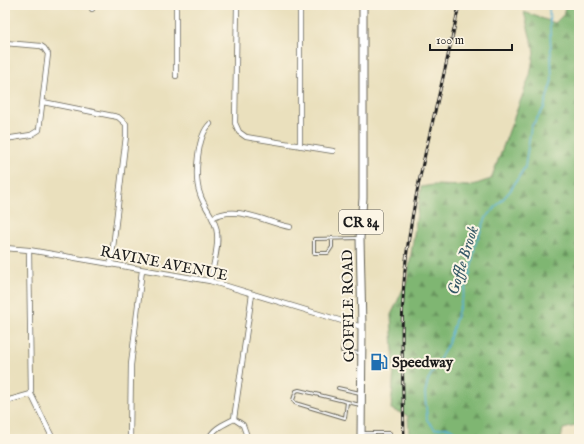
<svg xmlns="http://www.w3.org/2000/svg" width="584" height="444" font-family="'IM FELL English',serif">
	<defs>
		<pattern id="forest-firs" width="22" height="20" patternUnits="userSpaceOnUse"><rect width="22" height="20" fill="#7fb672"/><path d="M5 1l3.5 6h-7zM16 11l3.5 6h-7z" fill="#67935d"/></pattern>
	</defs>
	<rect width="100%" height="100%" fill="#fcf5e5"/>
	<filter id="ink" filterUnits="userSpaceOnUse"><feTurbulence type="fractalNoise" baseFrequency=".025" numOctaves="2"/><feDisplacementMap in="SourceGraphic" scale="8" xChannelSelector="R" yChannelSelector="G"/><feConvolveMatrix kernelMatrix="1 2 1 2 8 2 1 2 1" color-interpolation-filters="sRGB"/></filter>
	<filter id="wash" filterUnits="userSpaceOnUse"><feTurbulence type="fractalNoise" baseFrequency=".012" numOctaves="4" result="noise"/><feDisplacementMap in="SourceGraphic" scale="16" xChannelSelector="R" yChannelSelector="G"/><feGaussianBlur stdDeviation="0.9" result="paint"/><feColorMatrix in="noise" values="0 0 0 0 0 0 0 0 0 0 0 0 0 0 0 0 0 1.4 0 .05"/><feComposite in="paint" operator="in"/></filter>
	<g filter="url(#wash)">
		<rect width="100%" height="100%" fill="#eae0bd"/>
		<path fill="url(#forest-firs)" stroke="#4e6947" d="M565,5H579V425L563,429L561,439H409L408,416L391,409L394,369L391,315L407,281L421,187L433,185L470,186L491,179L530,75L534,52L524,12L555,23L564,14Z"/>
		<g fill="none" stroke-linecap="round" stroke-linejoin="round">
			<path stroke="#57b1d4" stroke-width="1.5" d="M459,439C453,425 448,427 435,429L427,420L425,393L428,380L448,344L470,273L475,245L486,218L510,191L525,167L531,127L544,108L552,80L549,5"/>
		</g>
	</g>
	<g filter="url(#ink)">
		<g fill="none" stroke-linecap="round" stroke-linejoin="round">
			<g stroke="#646154" stroke-width="4">
				<path id="service" d="M332,238V247L328,253H314V239L359,238
					M346,324L342,351L359,353
					M338,388L360,393
					M347,402L345,418L295,403L293,400L296,391L299,390L360,405
					M363,433H390V439
					M332,439H334"/>
			</g>
			<g stroke="#646154" stroke-width="6">
				<path id="minor" d="M91,5L92,9
					M237,5L235,123L239,132L246,137L333,151
					M300,5V146
					M5,43L41,46L44,48L48,54L39,130L31,135L5,139
					M176,76V5
					M43,102L118,117L126,124V136L111,265
					M210,124C197,136 194,178 200,194C204,208 216,218 217,233C219,248 213,266 210,281
					M212,218C236,204 265,222 290,227
					M5,248L29,250L210,281L362,327
					M29,250L31,394L53,439
					M6,401L31,394
					M234,419L252,294
					M234,419L243,425L248,439
					M130,439L131,365L142,270
					M209,439C213,428 225,424 234,419"/>
			</g>
			<g stroke="#646154" stroke-width="9">
				<path id="primary" d="M361,439L362,327L360,238L363,198V5"/>
			</g>
			<use href="#service" stroke="#fff" stroke-width="2"/>
			<use href="#minor" stroke="#fff" stroke-width="4.5"/>
			<use href="#primary" stroke="#fff" stroke-width="7"/>
			<g stroke="#1c1c1c" stroke-width="3">
				<path id="rail" d="M404,439C403,377 399,313 407,251C418,168 443,87 459,5"/>
			</g>
			<use href="#rail" stroke="#fcf5e5" stroke-width="1.5" stroke-dasharray="4.5" stroke-linecap="butt"/>
		</g>
	</g>
	<defs>
		<g id="fuel-bare" transform="scale(1.38)"><path d="M-5.5-6h7V0h2V4h1.3V-2.5L3-4.5l.8-.8L6-3V5H2.5V1h-1V6h-7ZM-4.2-4.7v3.2H.2V-4.7Z" fill="#1f6fb2" stroke="#fcf5e5" stroke-width="2.5" paint-order="stroke"/></g>
	</defs>
	<g fill-rule="evenodd">
		<use href="#fuel-bare" x="379" y="362"/>
	</g>
	<g text-anchor="middle" stroke-width="4" stroke-linejoin="round" paint-order="stroke">
		<rect fill="#fcf5e5" stroke="#5f5d58" stroke-width="1" x="339" y="210" width="44" height="24" rx="3"/>
		<g font-size="14" font-weight="bold" fill="#1c1c1c">
			<text x="361" y="227">CR 84</text>
		</g>
		<g font-size="15" fill="#1c1c1c" stroke="#fcf5e5">
			<text transform="translate(164 263) rotate(11)" y="5">RAVINE AVENUE</text>
			<text transform="translate(348 306) rotate(-91)" y="5">GOFFLE ROAD</text>
		</g>
		<g font-size="15" font-weight="bold" fill="#1c1c1c" stroke="#fcf5e5" text-anchor="start">
			<text x="392" y="367">Speedway</text>
		</g>
		<g font-size="16" font-style="italic" fill="#345866" stroke="#fcf5e5">
			<text transform="translate(462 260) rotate(-73)" y="6">Goffle Brook</text>
		</g>
	</g>
	<rect width="584" height="444" fill="none" stroke="#fcf5e5" stroke-width="20"/>
	<path d="M430 44v6h82v-6" fill="none" stroke="#1c1c1c" stroke-width="2"/>
	<text x="436" y="44" font-size="12" fill="#1c1c1c" stroke="#fcf5e5" stroke-width="3" paint-order="stroke">100 m</text>
</svg>
